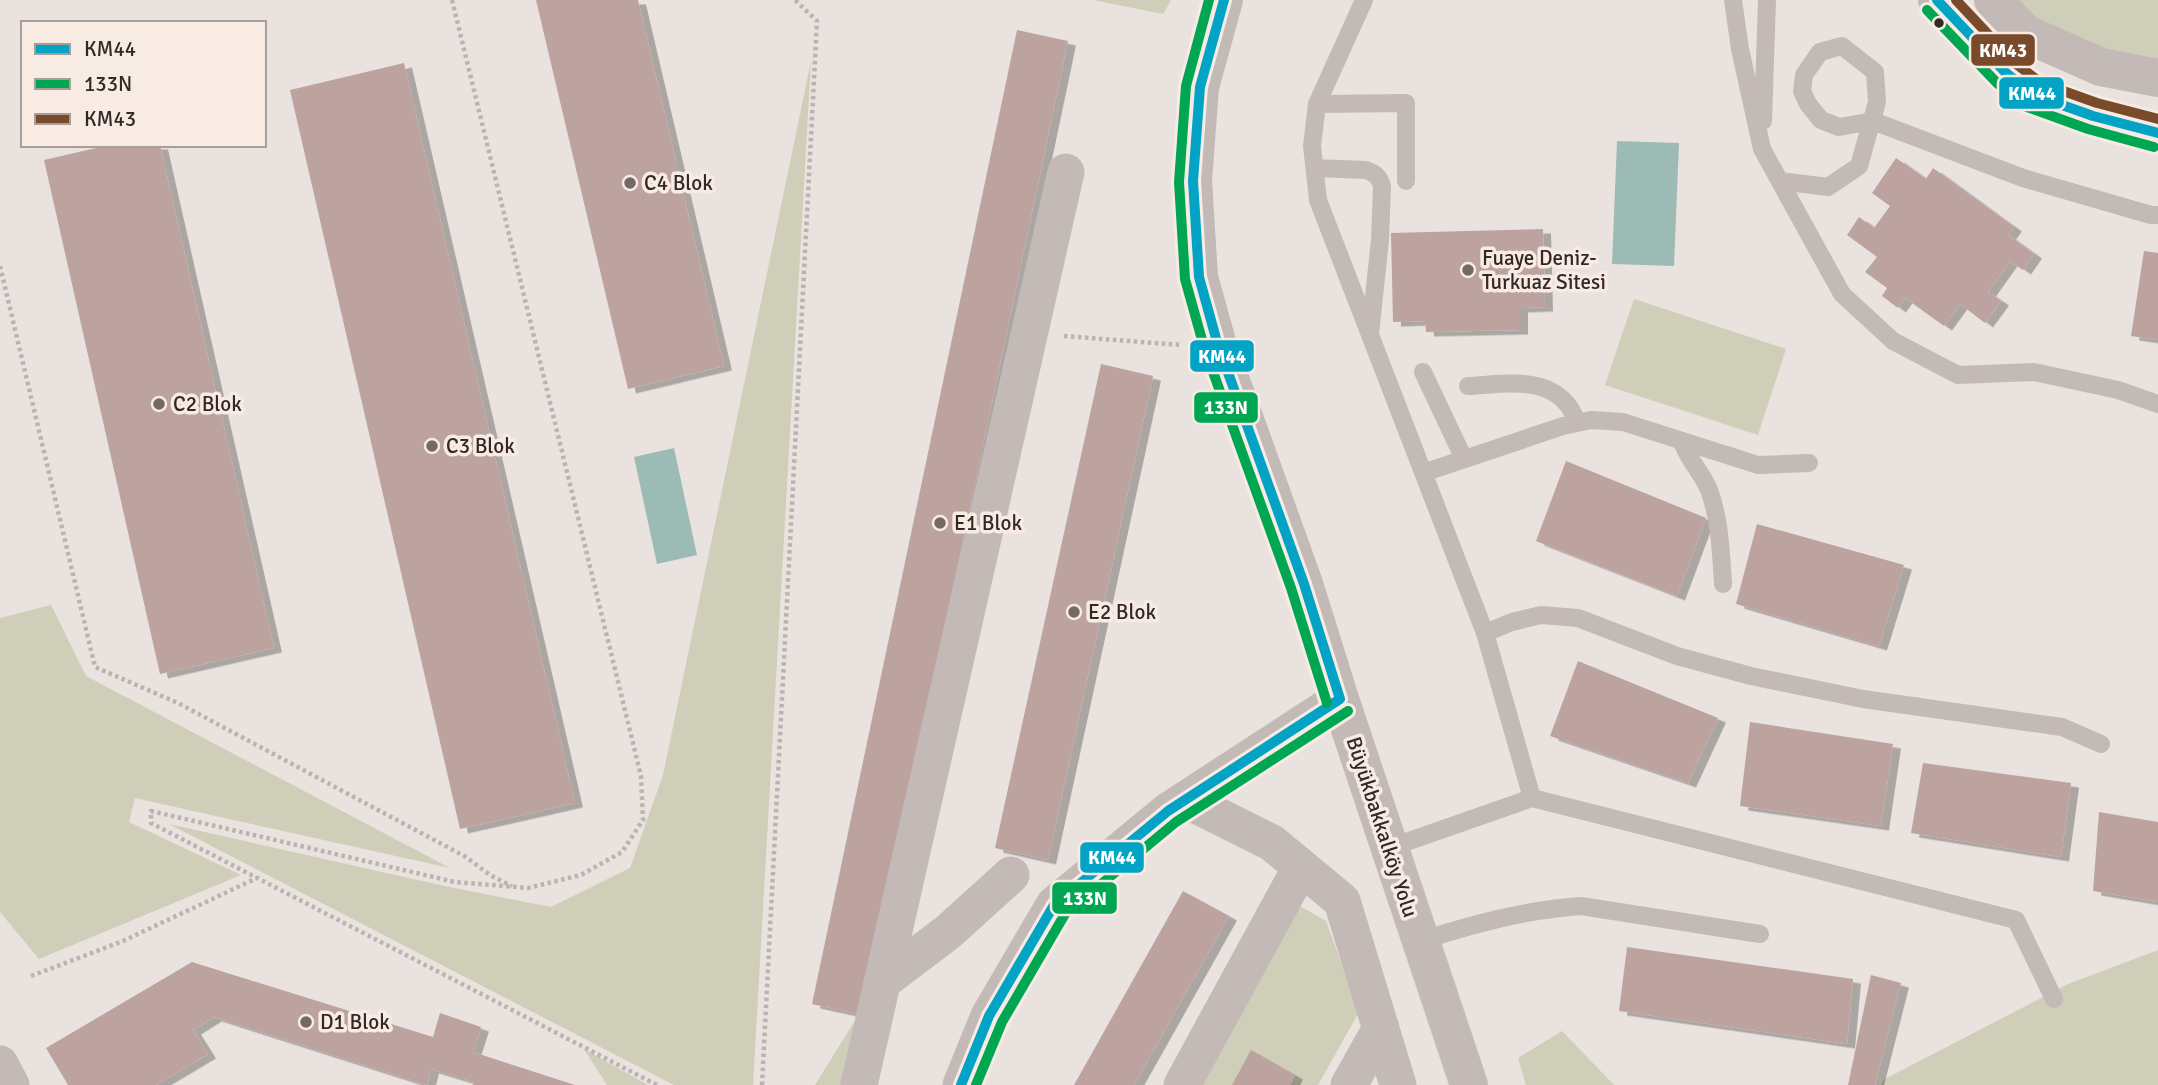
<svg xmlns="http://www.w3.org/2000/svg" width="2158" height="1085" font-family="Signika,sans-serif">
	<defs>
		<filter id="shadow"><feDropShadow dx="8" dy="4.5" stdDeviation="0" flood-color="#0004"/></filter>
	</defs>
	<rect width="100%" height="100%" fill="#eae2de"/>
	<path fill="#ceceb9" d="M1093,0H1171L1163,14Z
		M1996,0H2158V76Z
		M811,61L753,1085H674L169,824L449,887L551,907L630,868L663,775Z
		M1634,299L1786,349L1758,435L1605,385Z
		M51,605L86,676L450,868L135,798L129,822L241,875L39,959L0,912V618Z
		M1298,905L1326,921L1359,1012L1318,1085H1197Z
		M2158,950V1085H1881L1883,1080L2068,984Z
		M854,1022L846,1085H815Z
		M1562,1031L1614,1085H1526L1518,1058Z
		M584,1049L648,1085H607Z"/>
	<path fill="#9cbbb4" d="M1617,141L1679,143L1674,266L1612,264Z
		M674,448L697,555L657,564L634,457Z"/>
	<path fill="#bda3a0" filter="url(#shadow)" d="M536,0H638L724,366L628,389Z
		M1017,30L1068,41L863,1015L812,1004Z
		M404,63L575,803L460,829L290,90Z
		M109,145H160L274,648L160,674L44,160Z
		M1896,158L1926,179L1933,168L2014,227L2008,235L2034,254L2023,270L2010,261L1988,292L2001,301L1985,323L1960,304L1944,326L1905,298L1898,308L1882,296L1887,288L1865,272L1877,257L1847,235L1859,217L1874,228L1890,206L1872,193Z
		M1543,229L1545,307L1520,308V330L1426,332L1425,321L1393,322L1391,233Z
		M2144,251L2158,253V340L2131,336Z
		M1101,364L1153,376L1048,860L995,848Z
		M1566,461L1706,518L1677,596L1536,541Z
		M1757,524L1904,565L1879,646L1736,604Z
		M1578,661L1718,718L1688,783L1550,736Z
		M1750,722L1893,744L1881,826L1740,806Z
		M1923,763L2071,783L2061,857L1911,833Z
		M2099,812L2158,822V902L2093,891Z
		M1183,891L1229,916L1134,1085H1074Z
		M1627,947L1853,979L1847,1044L1619,1011Z
		M192,962L433,1037L440,1013L481,1027L473,1052L575,1085H473L474,1082L431,1069L427,1085L214,1017L193,1030L208,1054L156,1085H68L46,1048Z
		M1871,975L1901,983L1875,1085H1848Z
		M1251,1050L1295,1075L1290,1085H1232Z"/>
	<g fill="none" stroke-linecap="round" stroke-linejoin="round">
		<path stroke="#bbb3b0" stroke-width="4.5" stroke-dasharray="3.5 3.5" stroke-linecap="butt" d="M452,0L641,776L643,820L622,852L581,875L528,888L455,882L151,811V823L657,1085
			M0,266L95,667L178,703L466,857L490,875L512,886
			M1064,336L1181,345
			M31,976L123,941L257,878
			M762,1085L817,21L795,0"/>
		<path stroke="#c3bab7" stroke-width="18" d="M1364,0L1317,104L1312,146L1318,200L1485,633L1532,798
			M1733,0L1740,49L1762,149L1842,294L1893,341L1958,375L2034,372L2118,390L2158,404
			M1317,104L1406,103V181
			M1763,121L1767,0
			M1315,168L1366,170C1375,173 1380,177 1382,187L1380,240L1370,334
			M1780,181L1828,187L1859,166L1877,102L1875,72L1842,46L1820,52L1804,75L1802,91L1808,104L1821,120L1839,127L1873,121L2023,178L2151,215H2158
			M1423,372L1464,459
			M1468,386C1509,384 1559,373 1577,422
			M1682,441C1687,459 1702,472 1709,490C1720,519 1721,553 1723,584
			M1423,473L1563,426L1591,420L1623,422L1758,465L1809,463
			M1485,633L1512,622L1541,615L1578,618L1677,656L1751,676L1863,699L2062,727L2101,744
			M1389,848L1532,798L2016,920L2054,999
			M1420,941C1474,924 1524,910 1581,906L1760,934"/>
		<path stroke="#c3bab7" stroke-width="37" d="M1186,800L1272,843L1342,901L1398,1085
			M882,982L948,932L1011,875
			M0,1064L11,1085
			M859,1085L1066,172
			M961,1085L989,1016L1054,905L1168,811L1340,699
			M1182,1085L1301,867
			M1349,1085L1381,1028"/>
		<path stroke="#c3bab7" stroke-width="38" d="M1224,0L1200,87L1193,181L1199,277L1217,342L1304,584L1340,699L1469,1085
			M1937,0L2006,73L2034,95L2093,116L2158,133
			M1993,0L2026,34L2101,67L2158,78"/>
		<g stroke="#f7ebe4" stroke-width="16">
			<path id="bus-1" d="M1224,0L1200,87L1193,181L1199,277L1217,342L1304,584L1340,699
				M1937,0L2006,73L2034,95L2093,116L2158,133
				M961,1085L989,1016L1054,905L1168,811L1340,699"/>
		</g>
		<g stroke="#f7ebe4" stroke-width="16">
			<path id="bus-2" d="M1209,0L1186,86L1179,182L1185,279L1204,347L1291,588L1327,703
				M1927,10L1997,83L2027,107L2088,129L2154,147
				M976,1085L1002,1022L1065,914L1176,822L1348,711"/>
		</g>
		<g stroke="#f7ebe4" stroke-width="16">
			<path id="bus-3" d="M1956,0L2015,63L2041,83L2097,103L2158,119"/>
		</g>
		<use href="#bus-1" stroke="#03a3c6" stroke-width="10"/>
		<use href="#bus-2" stroke="#00a651" stroke-width="10"/>
		<use href="#bus-3" stroke="#7a4b2a" stroke-width="10"/>
	</g>
	<circle fill="#332826" stroke="#f7ebe4" stroke-width="2.5" cx="1939" cy="23" r="6"/>
	<g fill="#736966" stroke="#f7ebe4" stroke-width="2.5">
		<circle cx="630" cy="183" r="7"/>
		<circle cx="1468" cy="270" r="7"/>
		<circle cx="159" cy="404" r="7"/>
		<circle cx="432" cy="446" r="7"/>
		<circle cx="940" cy="523" r="7"/>
		<circle cx="1074" cy="612" r="7"/>
		<circle cx="306" cy="1022" r="7"/>
	</g>
	<g text-anchor="middle" stroke-width="7" stroke-linejoin="round" paint-order="stroke">
		<g font-size="21" fill="#332826" stroke="#f7ebe4" text-anchor="start">
			<text x="644" y="190">C4 Blok</text>
			<text x="1482" y="265">Fuaye Deniz-<tspan x="1482" dy="24">Turkuaz Sitesi</tspan></text>
			<text x="173" y="411">C2 Blok</text>
			<text x="446" y="453">C3 Blok</text>
			<text x="954" y="530">E1 Blok</text>
			<text x="1088" y="619">E2 Blok</text>
			<text x="320" y="1029">D1 Blok</text>
		</g>
		<g font-size="21" fill="#332826" stroke="#f7ebe4">
			<text transform="translate(1382 827) rotate(72)" y="7">Büyükbakkalköy Yolu</text>
		</g>
	</g>
	<g stroke="#f7ebe4" stroke-width="2.5">
		<rect x="1970" y="33" width="66" height="34" rx="7" fill="#7a4b2a"/>
		<rect x="1998" y="76" width="67" height="34" rx="7" fill="#03a3c6"/>
		<rect x="1189" y="339" width="66" height="34" rx="7" fill="#03a3c6"/>
		<rect x="1193" y="391" width="66" height="33" rx="7" fill="#00a651"/>
		<rect x="1079" y="841" width="66" height="33" rx="7" fill="#03a3c6"/>
		<rect x="1051" y="881" width="67" height="34" rx="7" fill="#00a651"/>
	</g>
	<g font-size="19" text-anchor="middle" font-weight="bold" fill="#fff">
		<text x="2003" y="57">KM43</text>
		<text x="2032" y="100">KM44</text>
		<text x="1222" y="363">KM44</text>
		<text x="1226" y="414">133N</text>
		<text x="1112" y="864">KM44</text>
		<text x="1085" y="905">133N</text>
	</g>
	<rect x="21" y="21" width="245" height="126" fill="#f7ebe4" stroke="#a99d98" stroke-width="2"/>
	<rect x="35" y="44" width="35" height="10" fill="#03a3c6" stroke="#a99d98" stroke-width="2"/>
	<text x="84" y="56" font-size="21" fill="#332826">KM44</text>
	<rect x="35" y="79" width="35" height="10" fill="#00a651" stroke="#a99d98" stroke-width="2"/>
	<text x="84" y="91" font-size="21" fill="#332826">133N</text>
	<rect x="35" y="114" width="35" height="10" fill="#7a4b2a" stroke="#a99d98" stroke-width="2"/>
	<text x="84" y="126" font-size="21" fill="#332826">KM43</text>
</svg>
